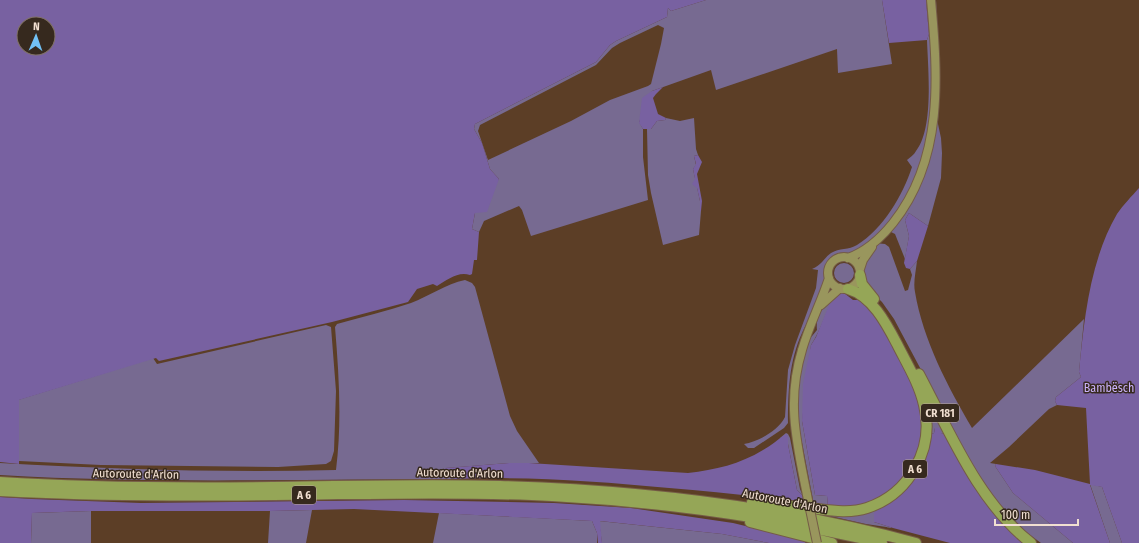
<svg xmlns="http://www.w3.org/2000/svg" width="1139" height="543" font-family="'Fira Sans Condensed',sans-serif">
	<rect width="100%" height="100%" fill="#5c3e26"/>
	<path fill="#776a91" fill-rule="evenodd" d="M706,0H882L892,64L838,73L837,49L716,90L711,70L652,91L639,122L643,129V157L648,200L531,236L522,210L519,206L484,221L479,232L472,229L475,213L499,179L490,169L482,143L474,129L475,124L596,62L610,45L616,41L667,17L668,8L671,11ZM658,25L664,28L661,44L651,84L648,86L610,100L571,121L488,160L478,131L480,125L596,65L612,48L620,43Z
		M926,0H936L939,67L938,124L941,138L942,153L941,178L928,226L909,213L905,220L909,236L905,259L895,234L887,230L875,243L885,244L889,247L905,291L908,290L912,275L910,269L917,261C916,271 913,282 915,292C923,340 948,387 972,428L1084,319L1079,372L1081,377L1056,397L1055,401L1057,405L1049,409L1009,447L990,463L996,464L995,466L1013,493L1073,543H1041L1026,532L992,496L967,456L894,319L882,302L868,288L863,268L874,244C867,247 859,251 852,254C845,256 838,253 832,259C822,267 827,279 824,290C819,305 808,319 802,333C789,361 788,393 788,423L784,428L754,448H748L744,444C759,441 778,431 785,417L788,370L795,345L816,288L818,270L812,269C822,265 823,259 831,253C839,248 849,250 857,245C883,229 903,195 912,167L907,160C910,157 914,155 916,151C934,128 928,69 927,40L929,34Z
		M666,118L680,121L694,118L696,149L698,155L694,156L696,165L693,169L700,201V211H701L699,235L663,245L651,193L648,175L647,129H651L657,121L665,120Z
		M834 273a10 10 0 1 1 20 0a10 10 0 1 1-20 0Z
		M465,280L472,283L475,287L510,416L517,431L539,463H509L446,468L454,479C303,479 151,484 0,475V463C112,469 224,473 336,470C342,422 339,375 335,327L337,324C361,317 387,311 411,303C429,296 446,284 465,280Z
		M835,295C826,311 821,330 811,345L802,421L815,495L827,496L828,507L814,505L799,427L798,408L799,376L808,341L817,330C815,314 825,306 835,295Z
		M326,325L331,327L336,391L334,451L331,461L326,464L278,467L101,465L19,461L18,400L153,358L157,364Z
		M923,389L944,433L942,434L935,428L934,433L929,435Z
		M786,433L788,434L790,438L800,489L803,496L797,490L788,444V437L780,438Z
		M1090,484L1102,487L1122,543H1110Z
		M887,502L874,522L893,528L866,524L808,511Z
		M312,510L306,543H268L270,511Z
		M91,511V543H31L32,513Z
		M439,513L592,521L597,533V543H433Z
		M599,521L722,534L769,543H602Z"/>
	<path fill="#7861a1" fill-rule="evenodd" d="M0,0H706L671,11L668,8L667,17L616,41L610,45L596,62L475,124L474,129L482,143L490,169L499,179L487,212L475,213L472,229L479,232L477,260H474L472,274L470,275C458,271 447,280 437,286L433,284L417,289L408,302L332,322L159,361L156,358L19,400V464L0,462ZM24,24H48V48H24Z
		M882,0H926L929,34L927,40L889,43Z
		M663,87L656,94L653,98L658,114L666,118L665,120L657,121L651,129H643L639,123L642,98L652,91Z
		M698,155L702,162L697,174L702,201L701,211H700V201L697,188L692,184L695,179L693,169L696,164L694,156Z
		M1139,188V543H1122L1102,487L1090,485L1110,543H1073L1013,493L995,466L996,464L1035,470L1090,484L1086,408L1057,405L1055,401L1056,397L1081,377L1079,372C1084,320 1090,260 1117,214C1123,205 1132,196 1139,188Z
		M909,213L928,226L917,261L910,269L906,268L904,263L909,236L905,220Z
		M840,293H844L853,300H860L870,308L884,327L913,383L922,413L920,449L903,480L882,497L857,507H828L827,496L815,495L802,421L803,384L811,345L816,337L829,305L835,295Z
		M935,428H939L942,434L944,433L972,484L985,501L1027,543H950L893,528L874,522V513L904,490L929,435L934,433Z
		M786,434L788,437V444L797,490L803,496L805,503C760,496 714,492 669,488C597,481 526,476 454,479L445,468L509,463H529L688,473C715,470 740,464 763,450C771,446 778,439 786,434Z
		M0,497L32,499L141,503L404,500L554,503L631,508L733,523L800,539L806,543H769L722,534L600,521L602,543H598L597,533L592,521L354,509L270,511H91L32,513L31,543H0Z"/>
	<g fill="none" stroke-linecap="round" stroke-linejoin="round">
		<g stroke="#755c47" stroke-width="10">
			<path id="major" d="M828 273a16 16 0 1 1 32 0a16 16 0 1 1-32 0Z
				M848,258C867,251 881,238 893,223C944,159 938,76 931,0
				M860,269L863,260L872,247
				M821,305L840,288
				M807,495C797,444 786,402 802,350C809,325 821,303 829,278"/>
		</g>
		<g stroke="#755c47" stroke-width="12">
			<path id="highway" d="M860,275L862,284L874,299
				M919,374C950,432 978,502 1031,543
				M0,482C91,488 182,488 273,487C348,486 424,484 500,486C640,490 780,506 916,543
				M0,491C113,497 225,496 338,494C409,494 481,492 552,496C664,502 772,517 882,543
				M752,502C771,504 791,506 810,508C828,510 849,514 867,508C909,494 935,449 924,405C919,383 907,364 897,344C886,323 872,296 848,289
				M750,522L832,543"/>
		</g>
		<use href="#major" stroke="#99965d" stroke-width="8"/>
		<use href="#highway" stroke="#95a657" stroke-width="10"/>
		<g stroke="#755c47" stroke-width="10" stroke-linecap="butt">
			<path id="major-bridge" d="M807,495L817,543"/>
		</g>
		<use href="#major-bridge" stroke="#99965d" stroke-width="8"/>
	</g>
	<g text-anchor="middle" stroke-width="3" stroke-linejoin="round" paint-order="stroke">
		<g fill="#36291e" stroke="#b9a89b" stroke-width="1">
			<rect x="921" y="404" width="38" height="18" rx="3"/>
			<rect x="903" y="460" width="24" height="18" rx="3"/>
			<rect x="292" y="486" width="24" height="18" rx="3"/>
		</g>
		<g font-size="11" font-weight="bold" fill="#f1dfd1">
			<text x="940" y="417">CR 181</text>
			<text x="915" y="473">A 6</text>
			<text x="304" y="499">A 6</text>
		</g>
		<g font-size="12" fill="#cab2fa" stroke="#36291e">
			<text x="1109" y="392">Bambësch</text>
		</g>
		<g font-size="12" fill="#f1dfd1" stroke="#36291e">
			<text transform="translate(460 473) rotate(1)" y="4">Autoroute d'Arlon</text>
			<text transform="translate(136 474) rotate(1)" y="4">Autoroute d'Arlon</text>
			<text transform="translate(785 501) rotate(11)" y="4">Autoroute d'Arlon</text>
		</g>
	</g>
	<g transform="translate(36 36) rotate(2)"><circle r="19" fill="#36291e" stroke="#817266"/>
	<path d="M0-3L7 15L0 10L-7 15Z" fill="#72c1f5"/>
	<text y="-6" font-size="11" font-weight="bold" text-anchor="middle" fill="#f1dfd1">N</text>
	</g>
	<path d="M995 519v6h83v-6" fill="none" stroke="#f1dfd1" stroke-width="2"/>
	<text x="1001" y="519" font-size="12" fill="#f1dfd1" stroke="#36291e" stroke-width="3" paint-order="stroke">100 m</text>
</svg>
